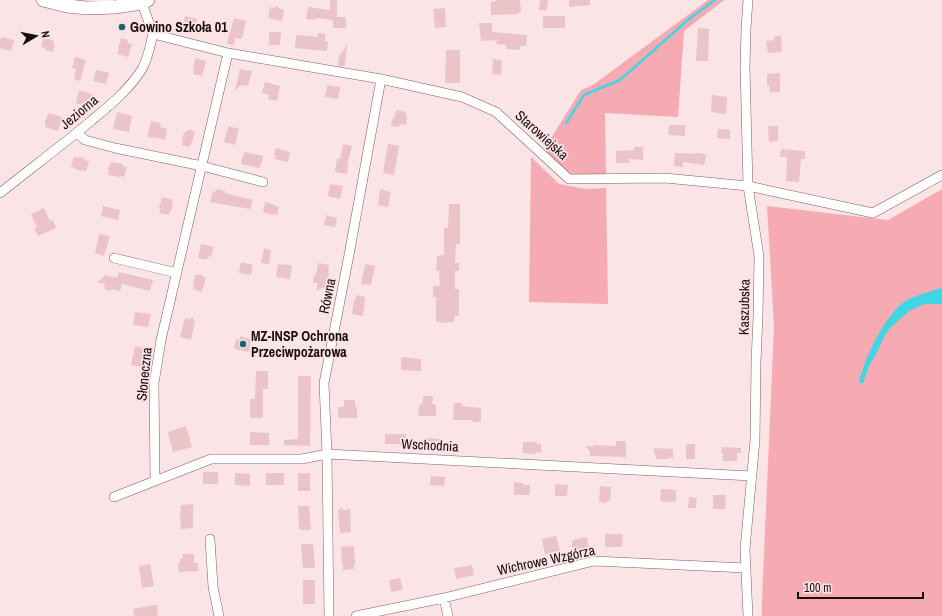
<svg xmlns="http://www.w3.org/2000/svg" width="942" height="616" font-family="'Archivo Narrow',sans-serif">
	<rect width="100%" height="100%" fill="#fbe4e6"/>
	<path fill="#f6aab3" d="M708,0H724L684,31L678,117L605,113L606,174L585,176L567,173L546,154V146L581,90L593,85Z
		M531,157L559,184L586,189L606,188L608,304L529,302Z
		M942,189V616H762V599L774,327L767,206L888,220Z"/>
	<path fill="#41d6e3" d="M942,288V304H925L915,308L908,312L889,329L886,333L877,352L869,366L863,383H860L859,381C866,358 873,342 886,322C891,315 897,307 904,302C913,296 931,291 942,288Z"/>
	<g fill="none" stroke-linecap="round" stroke-linejoin="round">
		<path stroke="#41d6e3" stroke-width="2.5" d="M566,123L584,95L620,80L689,19L715,0"/>
	</g>
	<path fill="#eac4c8" d="M330,0H337V17H346V28H333V20L316,18L315,20L306,19L308,7L330,10Z
		M496,0H520L521,12L517,14L491,15V2L496,1Z
		M540,0H548L547,10H539Z
		M569,0H590V5L569,7Z
		M277,6L280,9L284,10L282,21L268,18L270,7L274,8Z
		M445,8L446,27L435,28L433,9Z
		M185,16L197,19L195,28L183,25Z
		M543,16H565V28H543Z
		M234,18L246,21L242,39L235,38L234,45L227,44L229,33H230Z
		M479,23H492V32L527,35L526,46H520V50L506,49V45L496,44L497,40L481,41Z
		M698,28L709,29L708,61H696Z
		M269,32H281L280,45H269Z
		M318,33L325,34V41H328L327,51L295,48L296,35L318,37Z
		M774,36H781L782,52L768,53L766,41L774,40Z
		M1,37L14,40L11,51L0,48V42Z
		M43,38L54,40L53,43L55,44L53,52L45,50L46,48L41,47Z
		M121,38L128,40L127,43L132,44L128,57L117,54L119,48H118Z
		M347,45L345,66H338L339,56Z
		M446,50H460V83H445Z
		M75,57L86,60L80,81L74,79L76,69L72,68Z
		M195,58L206,61L202,76L193,74L194,69L193,68Z
		M493,59L502,60L501,75L492,74Z
		M240,69L252,71L248,86L241,85L235,90Z
		M96,70L109,73L106,84L93,81Z
		M780,73V92H770L769,86H767V74Z
		M265,82L280,86L277,101L268,99L269,95L262,93Z
		M327,85L340,87L338,99L325,97Z
		M79,90L92,94L88,107L76,103Z
		M712,95L727,97L726,114L711,112Z
		M396,110L406,112V115L407,116L406,125L400,124L399,127L391,126L392,119H394Z
		M117,112L132,116L129,132L113,129Z
		M49,113L62,117L58,131L45,127V121Z
		M151,121L161,123L160,127L167,129L165,140L154,137V138L147,137Z
		M669,125H685V136L668,135Z
		M228,126L239,129L235,145L224,142L226,133L227,132Z
		M768,126H778V141L769,142Z
		M190,129L192,131L195,132L192,143H191L190,147L182,145L183,141H182L184,133Z
		M718,129L730,130V139L717,138Z
		M343,144L352,146L348,161L347,174L335,172L337,159H340Z
		M388,144L399,146L394,175L383,173Z
		M634,147H643V160L629,159V163H616V151L634,150Z
		M276,148L290,152L288,162L275,159L276,155H274Z
		M781,149L805,151V159H801L799,182L786,181L787,157H780Z
		M244,152L263,156L260,168L241,164Z
		M675,153L695,154V153L706,154L704,165L683,162V167L674,166Z
		M74,157L78,158V157L85,158L84,160L89,161L86,171L82,170V171L75,169V168L71,167Z
		M111,162L123,164L122,166L127,167L124,177L120,176V177L108,175L109,171L108,170L109,166L110,165Z
		M330,184L343,186L340,199L328,196Z
		M217,189L225,191V193L253,200L250,209L210,202L213,191L216,192Z
		M380,189L391,192L388,207L378,205Z
		M162,197L173,200L172,203H173L171,211H170L169,215L159,213L161,208H159Z
		M265,202L275,205V206L279,207L277,215L273,214V215L263,212Z
		M449,204H460V244H456L455,263H459V271H455V289H459V316H455L454,322L442,323V322H436V297H433V286H440L439,271H436L437,256L444,255V228H448Z
		M103,206L120,210L118,220L101,216Z
		M44,208L50,221L53,220L56,228L38,236L34,228L37,227L31,214Z
		M326,215L337,218L335,227L324,225Z
		M99,234L110,236L104,256L95,253Z
		M201,244L214,247L211,257L208,256L207,260L198,258Z
		M264,248L271,250L269,264L261,263Z
		M241,262L253,265L251,275L239,273Z
		M318,263L329,265L328,273H329L326,289L322,288L316,291L318,283H313L314,275H316Z
		M278,264L283,265L284,264L292,266L290,279L276,277Z
		M365,264L375,266L371,285L361,284Z
		M119,272L153,280L150,291L122,284L120,291L111,289V291L104,289L105,284L97,282L104,277V275L117,278Z
		M201,274L202,276L206,277L202,292L193,289L194,285H193L195,275H199Z
		M356,295L365,297L363,316L352,314L354,300H355Z
		M135,312L151,314L148,327L133,325Z
		M192,317L195,322L191,340L180,337L185,318L190,319Z
		M240,336L251,339L249,352L234,349L236,339L240,340Z
		M135,346L143,348L142,355L144,356L141,367L131,365Z
		M401,357L421,359V371L401,370Z
		M256,371H268V389H263V418H250V399H255Z
		M298,376H311L310,446L284,445V440L298,439Z
		M423,396H433L432,404H434V405H436V416H418L419,405H421V403H423Z
		M344,400H355V407H357V418H338V407H344Z
		M454,403H462V406L481,408V422H472L473,420H453Z
		M186,426L192,447L173,452L168,432Z
		M250,432L269,433V445H250Z
		M385,434H406V444H385Z
		M427,438L442,439V448L427,447Z
		M616,441H626V457L590,456V451L585,446L593,447V445L616,446Z
		M523,442H537V444H541V453L536,452V454L523,453Z
		M686,444H695V459H686Z
		M722,447L741,448V453H737V461H723V453H721Z
		M654,448L673,449V458H668V459H656V455H654Z
		M203,472H218V484H203Z
		M235,473L250,474V486L235,485Z
		M266,473H284V485H266Z
		M298,473H310V491H298Z
		M431,476L445,477L444,486L430,485Z
		M514,482L523,483V485H530V495H514Z
		M555,484L568,485L567,496H555Z
		M600,486L611,487L610,501H607L606,503L599,502Z
		M661,489L676,490V502L672,501L671,502L660,501Z
		M713,495H726L725,509H713Z
		M689,497L697,498L696,508H688Z
		M193,504V528L181,529L180,517L181,505Z
		M298,506H309L311,530H300L299,527Z
		M341,507L344,510L350,509L351,532L340,533L338,511Z
		M605,534H623L622,547H605Z
		M556,536L560,551L545,554L542,539Z
		M587,537L589,548L575,551L574,548L571,546L573,543L572,540Z
		M301,544H313L315,568H303Z
		M354,546L355,565H354V569L343,570V565H342L341,547Z
		M183,554H194V563H198V571L179,572L178,563H180V559H183Z
		M150,564L154,586L142,588L139,566Z
		M472,565L474,575L456,579L454,568Z
		M400,578L403,590L391,592L389,580Z
		M303,580H315V604H303Z
		M154,605H157L158,616H134L133,609Z"/>
	<g fill="none" stroke-linecap="round" stroke-linejoin="round">
		<g stroke="#7f5e62" stroke-width="10">
			<path id="street" d="M142,3L153,34L228,53L381,79L462,97L496,112L569,179L665,178L748,186L873,213L942,175
				M77,133L85,140L115,148L202,166L263,182
				M0,193C30,169 61,146 91,121C109,106 129,90 142,69C148,59 150,46 153,34
				M114,258L177,273
				M155,481L154,383L161,340L228,53
				M114,497L211,459H302L327,454L752,476
				M210,539L213,587L219,616
				M444,598L448,616
				M329,616L327,454L324,383L349,255L381,79
				M356,616L444,598L594,561L746,568
				M748,616L745,549L755,440L756,362L758,316L759,256L748,186L745,67L746,29L748,0"/>
		</g>
		<g stroke="#7f5e62" stroke-width="14">
			<path id="secondary" d="M43,0L67,6L87,8L115,7L142,3L148,0"/>
		</g>
		<use href="#street" stroke="#fff" stroke-width="9"/>
		<use href="#secondary" stroke="#fff" stroke-width="13"/>
	</g>
	<g fill="#18656c" stroke="#fbe4e6" stroke-width="1.5">
		<circle cx="122" cy="27" r="4"/>
		<circle cx="243" cy="344" r="4"/>
	</g>
	<g text-anchor="middle" stroke-width="3.5" stroke-linejoin="round" paint-order="stroke">
		<g font-size="14" font-weight="bold" fill="#190d0e" stroke="#fbe4e6" text-anchor="start">
			<text x="130" y="32">Gowino Szkoła 01</text>
			<text x="251" y="341">MZ-INSP Ochrona<tspan x="251" dy="16">Przeciwpożarowa</tspan></text>
		</g>
		<g font-size="14" fill="#190d0e" stroke="#fbe4e6">
			<text transform="translate(79 112) rotate(-40)" y="5">Jeziorna</text>
			<text transform="translate(542 135) rotate(42)" y="5">Starowiejska</text>
			<text transform="translate(327 296) rotate(-78)" y="5">Równa</text>
			<text transform="translate(744 307) rotate(-89)" y="5">Kaszubska</text>
			<text transform="translate(144 374) rotate(-84)" y="5">Słoneczna</text>
			<text transform="translate(430 445) rotate(3)" y="5">Wschodnia</text>
			<text transform="translate(546 560) rotate(-12)" y="5">Wichrowe Wzgórza</text>
		</g>
	</g>
	<g transform="translate(36 36) rotate(80)" stroke="#fbe4e6" stroke-width="3" paint-order="stroke">
	<path d="M0-3L7 15L0 10L-7 15Z" fill="#190d0e"/>
	<text y="-6" font-size="11" font-weight="bold" text-anchor="middle" fill="#190d0e">N</text>
	</g>
	<path d="M798 592v6h125v-6" fill="none" stroke="#190d0e" stroke-width="2"/>
	<text x="804" y="592" font-size="12" fill="#190d0e" stroke="#fbe4e6" stroke-width="3" paint-order="stroke">100 m</text>
</svg>
